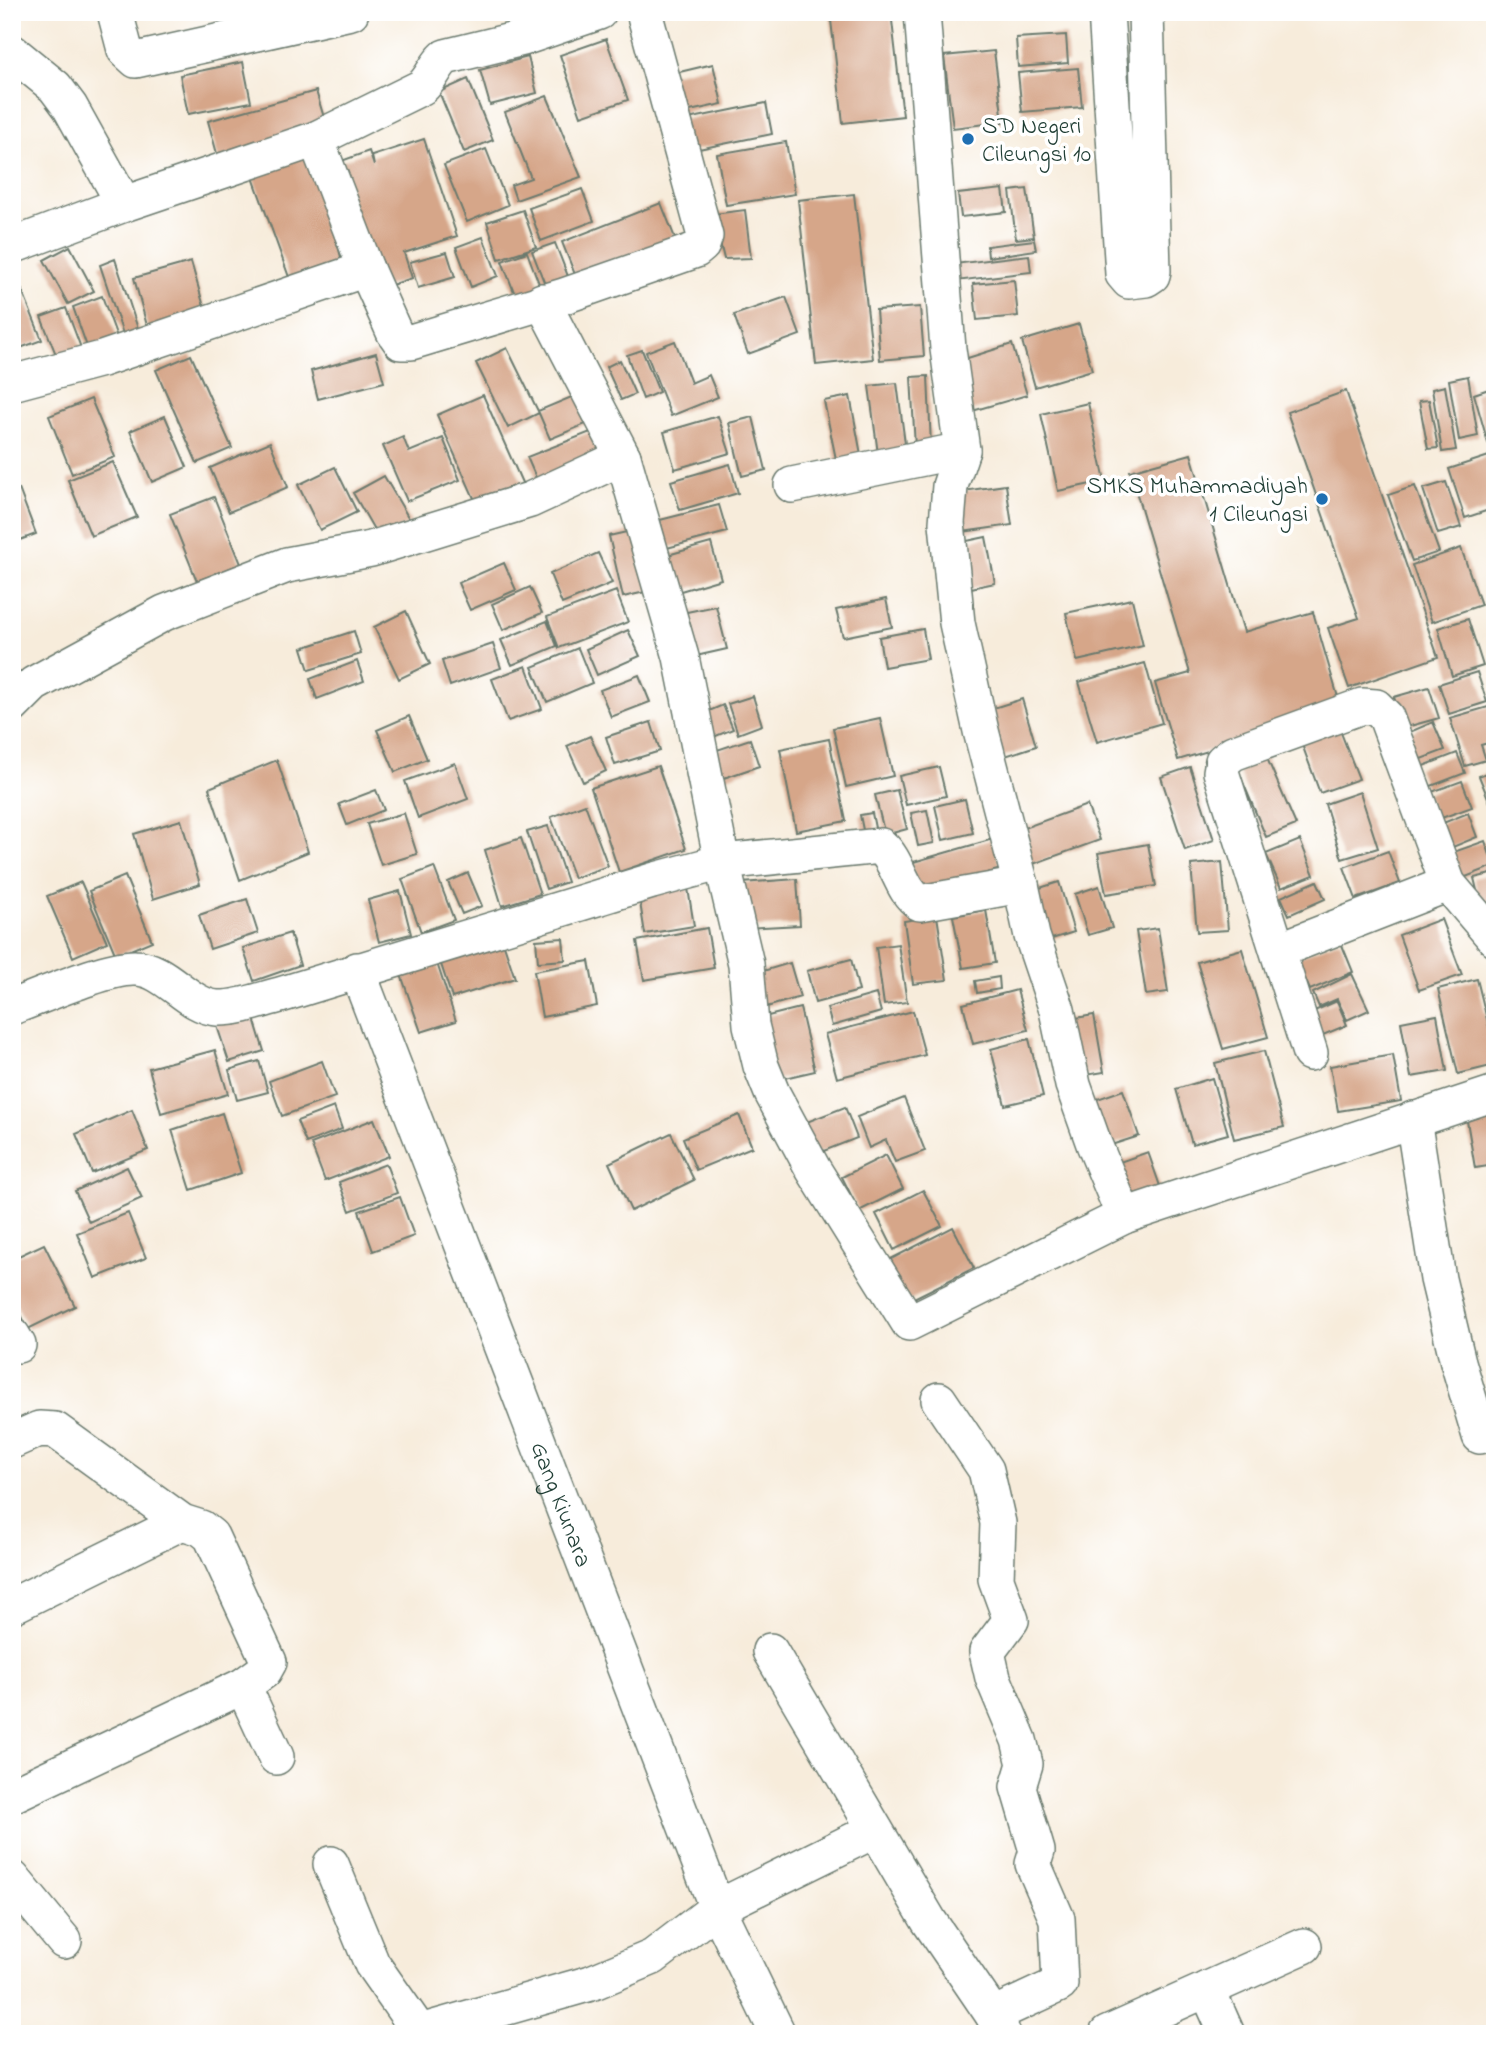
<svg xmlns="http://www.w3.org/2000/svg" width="1507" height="2046" font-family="'Indie Flower',sans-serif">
	<rect width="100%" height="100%" fill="#fff"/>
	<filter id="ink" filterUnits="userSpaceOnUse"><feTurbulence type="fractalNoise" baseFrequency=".0143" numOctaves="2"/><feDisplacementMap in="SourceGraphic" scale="14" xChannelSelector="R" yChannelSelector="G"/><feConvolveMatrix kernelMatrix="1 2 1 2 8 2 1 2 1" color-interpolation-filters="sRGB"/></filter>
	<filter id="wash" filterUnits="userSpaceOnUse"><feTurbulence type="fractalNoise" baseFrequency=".00686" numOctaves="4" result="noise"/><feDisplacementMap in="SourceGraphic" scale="28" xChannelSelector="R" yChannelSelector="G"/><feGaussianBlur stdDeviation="1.57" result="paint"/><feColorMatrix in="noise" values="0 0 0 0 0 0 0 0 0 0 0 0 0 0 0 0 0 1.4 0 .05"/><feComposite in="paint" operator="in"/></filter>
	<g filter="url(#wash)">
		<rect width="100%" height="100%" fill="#f7ecdb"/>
		<g id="blocks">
			<path fill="#d6a689" d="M830,12H891L903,116L843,123Z
				M1066,35L1068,63L1018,67L1016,38Z
				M606,39L628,100L581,116L560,55Z
				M994,51L1003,122L953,128L944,56Z
				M528,57L537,93L490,105L480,70Z
				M243,62L251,102L188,114L180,75Z
				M713,64L722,104L676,114L667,75Z
				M1078,68L1082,107L1022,112L1018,73Z
				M468,79L493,140L464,152L439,92Z
				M316,91L328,131L219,161L208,121Z
				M547,96L581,177L516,200L511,185L531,178L505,112Z
				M766,103L772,134L684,152L678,121Z
				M424,139L457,236L404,253L412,278L377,290L333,164L369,151L374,166L372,156Z
				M786,142L795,194L726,205L717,154Z
				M486,149L508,205L467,222L444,165Z
				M312,150L345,272L294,291L250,169Z
				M582,189L594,221L541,241L529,208Z
				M1003,189L1006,212L961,217L958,194Z
				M1027,189L1034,237L1016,239L1010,191Z
				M854,194L873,359L816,365L798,200Z
				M661,203L679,248L580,287L562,242Z
				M523,210L536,247L499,259L487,222Z
				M745,210L751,258L724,259L713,214Z
				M483,237L498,276L471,287L456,247Z
				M1034,240L1036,250L988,257L987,246Z
				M555,243L569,279L546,287L532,251Z
				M70,246L94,291L68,304L44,260Z
				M447,252L455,277L418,288L410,262Z
				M527,252L543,294L518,302L502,261Z
				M1029,255L1031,272L948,282L946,265Z
				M115,259L142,341L127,346L100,265Z
				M191,262L207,317L149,333L134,278Z
				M1014,280L1018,316L977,320L973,284Z
				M22,290L42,340L12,351V294Z
				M102,296L121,348L91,358L73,307Z
				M786,297L800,335L748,354L734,315Z
				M920,307L924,356L880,360L876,310Z
				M66,308L81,348L57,357L41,317Z
				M1079,324L1092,370L1035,387L1022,341Z
				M675,341L691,383L709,375L718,397L671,416L646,352Z
				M1012,344L1027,395L969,412L955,362Z
				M507,348L539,413L508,428L476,363Z
				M642,350L659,392L643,399L627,355Z
				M376,353L384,382L318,399L311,371Z
				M191,355L232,448L197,463L156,370Z
				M620,360L635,394L621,400L606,367Z
				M928,376L931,447H915L911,377Z
				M1468,376L1478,436L1459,440L1449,380Z
				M897,383L906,451L878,454L869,386Z
				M1445,386L1456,450L1442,452L1432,389Z
				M1495,387V441L1488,443L1474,394Z
				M1346,391L1438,657L1349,688L1328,628L1359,618L1287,412Z
				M581,393L593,421L550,439L538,411Z
				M483,395L527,494L481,514L437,415Z
				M850,396L862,460L837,464L824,401Z
				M91,399L115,457L72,474L49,416Z
				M1429,400L1438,448L1428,449L1419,401Z
				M1088,403L1105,481L1058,491L1041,414Z
				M165,416L187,467L152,482L130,431Z
				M718,416L730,453L675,469L664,432Z
				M753,417L766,470L742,476L729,423Z
				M593,431L605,460L540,487L527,457Z
				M403,437L409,452L443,438L460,480L407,501L383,446Z
				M270,442L288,487L229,512L210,468Z
				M1191,454L1244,632L1313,612L1342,711L1178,760L1155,683L1190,673L1130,471Z
				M1492,455L1495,465V508L1465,518L1449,469Z
				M113,462L137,517L91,536L68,480Z
				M730,464L738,493L680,510L671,481Z
				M335,467L357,512L320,530L298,485Z
				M384,476L411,522L380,540L353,493Z
				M1446,482L1461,527L1438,534L1423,489Z
				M1006,485L1012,525L962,532L956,492Z
				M1415,486L1439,552L1412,561L1388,495Z
				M19,489L36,534L12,543V491Z
				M214,497L241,564L197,581L170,514Z
				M719,505L727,532L667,548L660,520Z
				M640,529L654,590L623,597L609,536Z
				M986,537L995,583L971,588L962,542Z
				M711,543L721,579L674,593L664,556Z
				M1461,548L1481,605L1432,622L1412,565Z
				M598,553L612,583L562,604L550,574Z
				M504,563L516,590L470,610L458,583Z
				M530,587L542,613L503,630L492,604Z
				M616,591L628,622L559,648L547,617Z
				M886,599L892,627L843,637L836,610Z
				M1132,599L1143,646L1077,661L1066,613Z
				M716,606L727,649L687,658L677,614Z
				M406,611L430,664L399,679L374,627Z
				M1468,619L1483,666L1452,676L1438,628Z
				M547,621L557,646L512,665L501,640Z
				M923,629L928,659L884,667L879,637Z
				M628,630L640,656L597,675L586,649Z
				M354,631L361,654L309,670L302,648Z
				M493,644L501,668L450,686L442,661Z
				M578,648L592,683L547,702L532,667Z
				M357,661L364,681L317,699L310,679Z
				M1145,663L1162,723L1097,742L1079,682Z
				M526,666L542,709L508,721L492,679Z
				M1477,672L1487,702L1449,714L1439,684Z
				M639,675L650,702L611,717L600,690Z
				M1429,687L1439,718L1403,728L1394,697Z
				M753,696L762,725L738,734L728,704Z
				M1022,699L1036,746L996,759L981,712Z
				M723,705L733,729L704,741L695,717Z
				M1495,705V741L1481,745L1486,760L1465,766L1450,718Z
				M409,716L427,759L395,772L377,730Z
				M880,718L893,776L846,787L833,728Z
				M651,722L660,751L615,765L606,737Z
				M1433,722L1445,750L1413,762L1403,735Z
				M1338,725L1359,779L1320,793L1300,739Z
				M590,736L606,771L583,782L567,746Z
				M750,739L759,766L715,781L705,754Z
				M829,739L846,821L796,831L780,749Z
				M1263,749L1296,825L1266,837L1234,761Z
				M1457,753L1465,773L1426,788L1418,768Z
				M277,760L308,852L240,880L209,788Z
				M455,763L468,799L418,818L405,781Z
				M658,766L686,849L619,872L591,788Z
				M939,767L946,796L906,805L899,776Z
				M1190,767L1214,840L1185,850L1161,777Z
				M1495,769V815L1479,776Z
				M1462,781L1472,807L1436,820L1426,794Z
				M376,790L384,810L347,825L339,804Z
				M897,790L907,829L885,835L875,795Z
				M1360,792L1378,848L1342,859L1325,804Z
				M965,799L973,833L943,840L935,806Z
				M585,804L608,866L574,878L551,817Z
				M1087,805L1100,840L1022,868L1010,833Z
				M927,810L934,843L918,846L911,813Z
				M404,813L417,854L381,865L367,824Z
				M872,813L877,838L865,840L860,815Z
				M1468,813L1477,837L1448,849L1438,825Z
				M181,820L200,884L153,899L134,834Z
				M548,826L567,882L546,889L527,832Z
				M521,838L540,894L502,906L485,850Z
				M993,839L1001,869L919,893L910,863Z
				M1300,840L1314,875L1281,888L1266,854Z
				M1485,841L1494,866L1458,880L1448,854Z
				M1148,844L1156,886L1106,894L1098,853Z
				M1388,851L1400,883L1356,899L1344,867Z
				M1222,862L1228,930L1197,932L1191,865Z
				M434,867L454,920L421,932L402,879Z
				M468,873L482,906L462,914L448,882Z
				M1495,873V920L1485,923L1474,878Z
				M125,876L152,941L116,956L89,891Z
				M797,879L800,925L745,928L742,883Z
				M1317,881L1325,899L1289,915L1281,897Z
				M81,882L107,942L73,957L47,896Z
				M687,882L694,926L645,934L638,890Z
				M1059,882L1074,932L1042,942L1027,892Z
				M1099,886L1112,928L1088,935L1075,894Z
				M400,891L411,934L379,942L368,900Z
				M247,899L258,933L210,949L199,915Z
				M986,910L995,963L963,968L953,916Z
				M937,916L947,980L913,984L904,921Z
				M1441,919L1462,975L1419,990L1399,935Z
				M707,928L714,968L644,980L637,941Z
				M1158,928L1168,992L1146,995L1136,931Z
				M290,933L300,965L254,981L243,948Z
				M501,936L515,978L452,998L438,955Z
				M563,938L565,960L538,962L536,940Z
				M1340,940L1353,972L1310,990L1296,958Z
				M898,944L907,1002L884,1005L876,947Z
				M1242,949L1268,1037L1223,1049L1197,962Z
				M434,954L456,1021L421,1032L398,966Z
				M851,959L859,991L815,1003L807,971Z
				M589,961L597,1006L542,1017L534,971Z
				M790,963L800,997L760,1009L750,975Z
				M1352,974L1369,1010L1347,1020L1337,999L1319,1007L1313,993Z
				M999,977L1000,989L977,993L975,981Z
				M1477,979L1495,1052V1065L1458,1074L1438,989Z
				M1017,990L1028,1030L973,1044L963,1004Z
				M876,994L881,1012L832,1026L827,1008Z
				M1337,1001L1347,1025L1323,1035L1312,1012Z
				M800,1008L815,1071L771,1081L756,1019Z
				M913,1011L925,1055L837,1078L825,1034Z
				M252,1012L264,1051L229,1062L216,1023Z
				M1094,1015L1104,1072L1073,1077L1064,1020Z
				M1437,1015L1447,1071L1411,1077L1401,1022Z
				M1029,1039L1043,1096L1005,1105L991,1049Z
				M215,1050L228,1094L161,1113L149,1068Z
				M1264,1051L1284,1127L1234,1139L1215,1063Z
				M1393,1055L1401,1101L1338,1111L1330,1066Z
				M259,1061L268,1092L237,1100L229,1070Z
				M322,1061L335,1097L282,1116L269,1081Z
				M1212,1078L1228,1134L1192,1144L1176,1089Z
				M1123,1090L1139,1136L1102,1148L1086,1103Z
				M904,1098L925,1151L895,1162L886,1140L869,1148L857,1117Z
				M334,1107L342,1129L306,1143L297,1121Z
				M845,1107L857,1138L811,1156L799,1125Z
				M132,1110L148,1150L92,1173L76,1134Z
				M1495,1110V1165L1475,1168L1466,1115Z
				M222,1113L241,1173L191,1190L172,1130Z
				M739,1115L752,1147L696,1170L683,1138Z
				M374,1119L389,1156L325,1181L311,1144Z
				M671,1133L694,1180L631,1211L609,1163Z
				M1148,1152L1161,1189L1124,1202L1111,1165Z
				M886,1155L903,1189L859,1211L842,1177Z
				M386,1164L397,1193L350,1211L339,1182Z
				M127,1167L142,1198L89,1222L75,1191Z
				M923,1190L942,1226L894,1250L876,1214Z
				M400,1197L414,1236L373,1251L359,1211Z
				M128,1213L146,1258L95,1278L77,1233Z
				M953,1227L974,1268L906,1302L885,1262Z
				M44,1244L75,1306L28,1329L12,1296V1259Z"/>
		</g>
	</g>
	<g filter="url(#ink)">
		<use href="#blocks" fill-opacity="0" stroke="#6b7a6e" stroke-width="2"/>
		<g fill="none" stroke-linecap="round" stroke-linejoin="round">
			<g stroke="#6b7a6e" stroke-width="38">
				<g id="minor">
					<path d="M115,12L125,50L136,60L351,12"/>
					<path d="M922,12L948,349L962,450L950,486L947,523L957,623L981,731L1021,885L1032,936L1057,1010L1073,1085L1094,1144L1124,1216"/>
					<path d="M1106,12L1123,274L1129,281L1146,279L1152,275L1153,271L1146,12"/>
					<path d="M12,52L55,87L70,107L124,204"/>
					<path d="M316,139L366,269L394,332L401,342H411L564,296L696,250L702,245L705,236L644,12"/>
					<path d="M12,246L124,204L316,139L422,87C432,78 435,66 445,57L523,38L599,12"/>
					<path d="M542,301L623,457L681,657L722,862L746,964L751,1025L761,1066L772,1093L813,1169L909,1323L1124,1216L1495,1093"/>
					<path d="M12,383L102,359L366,269"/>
					<path d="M792,485L962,450"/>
					<path d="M12,706L34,684L164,613L287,565L371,549L530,500L623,457"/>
					<path d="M1279,950L1448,884"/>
					<path id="s1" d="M357,970L717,1908L778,2034"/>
					<path d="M12,1007C42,996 107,967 135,968C166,968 187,1006 217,1008C237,1009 260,1000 280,995L652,881L722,862L881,846C899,862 900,890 920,903L1021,885"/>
					<path d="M1310,1053L1221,772L1223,761L1233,753L1362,706L1376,707L1386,717L1448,884L1495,939"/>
					<path d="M1413,1119L1438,1279L1458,1362L1480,1436"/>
					<path d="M12,1335L18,1345"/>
					<path d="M939,1400L986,1470L998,1523L996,1579L1011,1620L987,1652L993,1678L1019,1740L1025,1764L1018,1787L1037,1851L1033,1864L1057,1919L1060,1984L993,2015"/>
					<path d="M12,1441L39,1429L55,1430L182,1522L201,1528L211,1536L269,1662L264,1671L243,1686L12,1795"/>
					<path d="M12,1606L182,1522"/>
					<path d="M770,1651L929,1921L993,2015L1003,2034"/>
					<path d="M243,1686L276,1757"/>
					<path d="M331,1864L372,1964L421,2034"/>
					<path d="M12,1878L64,1941"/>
					<path d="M1207,1989L1227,2034"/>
					<path d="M420,2032L591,1983L653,1957L717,1908L875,1830"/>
					<path d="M1107,2034L1304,1946"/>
				</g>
			</g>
			<use href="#minor" stroke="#fff" stroke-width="35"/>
		</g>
	</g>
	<g fill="#1f6fb2" stroke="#fff" stroke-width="2.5">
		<circle cx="968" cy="139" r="7"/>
		<circle cx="1322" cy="499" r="7"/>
	</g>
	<g text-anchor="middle" stroke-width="7" stroke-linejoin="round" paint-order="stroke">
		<g font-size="24" fill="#1f3d34" stroke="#fff" text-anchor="start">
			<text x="982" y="133">SD Negeri<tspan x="982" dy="28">Cileungsi 10</tspan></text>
			<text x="1308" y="493" text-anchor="end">SMKS Muhammadiyah<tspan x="1308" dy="28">1 Cileungsi</tspan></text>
		</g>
		<g font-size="24" fill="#1f3d34" stroke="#fff">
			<text dy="8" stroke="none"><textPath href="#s1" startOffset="572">Gang Kiunara</textPath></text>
		</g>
	</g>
	<rect width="1507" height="2046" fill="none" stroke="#fff" stroke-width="42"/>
</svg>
